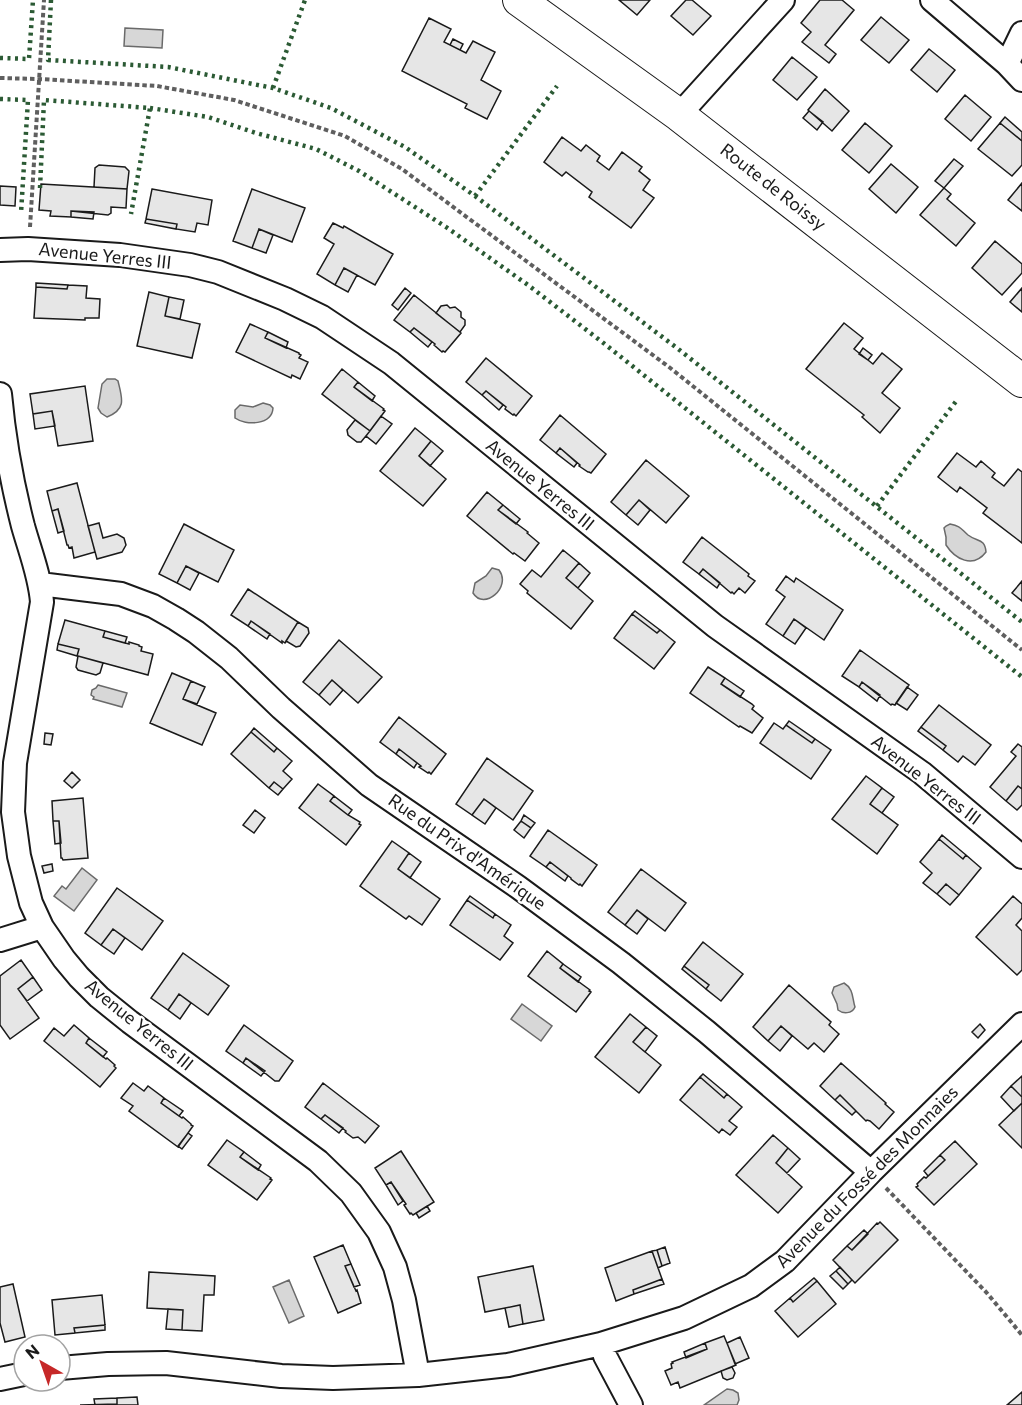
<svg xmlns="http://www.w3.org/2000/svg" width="1022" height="1405" font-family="Commissioner,sans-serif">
	<rect width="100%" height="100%" fill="#fff"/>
	<path fill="#d7d7d7" stroke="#6a6a6a" stroke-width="1.5" d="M125,28L163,30L162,48L124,46Z
		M107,379H115L118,381C122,398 127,409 107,417L101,413L98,408L102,384Z
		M263,403L270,405L273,408C272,425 246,426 235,418V410L240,405L253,407Z
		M950,524C961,526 961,529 968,535C977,542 985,538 986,552C973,569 955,559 946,545V537L944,528L946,526Z
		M492,568L499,570C512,587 484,611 473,593L475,583L486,576Z
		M98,685L127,693L122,707L93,699L94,697L91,695L92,690L96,688Z
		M82,868L97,880L74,911L54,896L62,886L66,889Z
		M844,983C854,989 852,998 855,1007C852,1014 843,1014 838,1010L837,1004L832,993L834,987Z
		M522,1004L552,1026L541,1041L511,1019Z
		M289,1280L304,1316L289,1323L273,1287Z
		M727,1389L733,1390L738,1393L739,1400L737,1405H704Z"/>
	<path fill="#e6e6e6" stroke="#1a1a1a" stroke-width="1.5" d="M619,0H650L637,15Z
		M686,0H692L711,16L693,35L671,16Z
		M820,0H842L854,10L825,45L836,54L829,63L802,42L811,32L801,23Z
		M881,17L909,40L889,63L861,40Z
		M429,18L451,29L444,42L466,53L473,41L495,52L481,80L501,91L487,119L465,108L467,104L402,71Z
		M453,39L463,44L460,50L450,45Z
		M929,49L955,70L937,92L911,70Z
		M792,57L817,77L797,100L773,80Z
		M825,89L849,111L832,131L808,110Z
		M965,95L991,117L971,141L945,119Z
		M809,111L823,122L817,130L803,118Z
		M1005,117L1022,132V141L1000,123Z
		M865,123L892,146L869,173L842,150Z
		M1000,123L1022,141V165L1012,176L978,149Z
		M562,137L581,151L586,145L600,156L597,161L609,170L622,152L642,167L639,171L650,180L643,190L654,198L631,228L589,197L592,192L566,172L562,176L544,162Z
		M954,159L963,166L944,188L935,181Z
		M891,164L918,187L896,213L869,189Z
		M99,165L125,167L129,171L127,189L94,187L95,168Z
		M1022,183V211L1008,200Z
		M41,184L127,189L126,208L111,207V213L108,215L71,211V217L50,216L51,211L39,210Z
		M0,186L16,187L15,206L0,205Z
		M944,188L951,194L947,199L975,223L956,246L920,215Z
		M152,189L212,200L208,225L197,223L195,232L176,229L177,224L146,219Z
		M252,189L305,208L292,242L259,229L252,248L233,241Z
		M71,211L94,212L93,219L71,217Z
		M146,219L177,224L176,229L145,223Z
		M333,223L343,228L344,226L393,254L375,285L344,268L335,285L317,274L334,244L324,238Z
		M259,229L273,235L266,253L252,248Z
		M995,241L1022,264V273L1002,295L972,268Z
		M344,268L357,275L348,292L335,285Z
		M36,283L68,285L67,289L36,287Z
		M68,285L87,286L86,298L100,299L99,318H85V320L34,318L36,287L67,289Z
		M405,288L411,293L398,310L392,305Z
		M1022,288V312L1010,302Z
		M149,292L169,297L165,316L200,324L192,358L137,346Z
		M414,295L461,333L445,352L443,351L442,352L434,345L435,344L414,328L410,332L394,320Z
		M169,297L184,300L180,319L165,316Z
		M447,305L450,308L455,307L461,312V317L465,320V325L460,332L436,313L441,306Z
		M844,323L863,338L854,349L873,364L882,353L902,369L882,393L900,408L880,433L862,417L864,415L806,369Z
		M250,324L268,332L265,338L299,353V354L301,355L299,358L308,362L300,379L292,375L291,378L236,352Z
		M414,328L432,342L428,347L410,332Z
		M268,332L288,342L286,348L265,338Z
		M863,348L872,355L868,360L859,354Z
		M486,358L532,396L516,416L514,414L513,415L505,409L506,407L486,391L482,395L466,382Z
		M342,369L358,382L354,387L384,409L383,410L385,411L370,431L322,394Z
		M358,382L375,396L372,401L354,387Z
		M85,386L93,441L58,446L52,411L33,414L30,394Z
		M486,391L503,405L499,410L482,395Z
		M52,411L55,426L35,429L33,414Z
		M560,415L606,454L591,473L589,472H588L579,466L580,465L560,448L556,453L540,440Z
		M381,416L392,424L376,444L366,436Z
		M355,420L370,431L361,442H357L348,435L347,430Z
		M415,428L431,441L419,456L446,479L423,506L380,471Z
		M431,441L443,451L430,466L419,456Z
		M560,448L577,463L574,467L556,453Z
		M957,453L976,467L981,461L995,473L992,477L1004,486L1018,469L1022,472V543L983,513L987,508L960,487L957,492L938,477Z
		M646,460L689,496L666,523L639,500L626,515L611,502Z
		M77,483L95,552L74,558L72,547L69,548L68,545H67L58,509L52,511L47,491Z
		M487,492L503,505L498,510L528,532L527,533L539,543L525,561L514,553L513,554L467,516Z
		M639,500L650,510L638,525L626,515Z
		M503,505L520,519L516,524L498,510Z
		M58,509L64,531L58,533L52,511Z
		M99,523L103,538L117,534L124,538L126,545L122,552L97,559L88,526Z
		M184,524L234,550L218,582L186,566L177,583L159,574Z
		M702,537L749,574L748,576L755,581L745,593L739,588L734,594L732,592L731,593L703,569L699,574L683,562Z
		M563,550L579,563L566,578L593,601L571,629L527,593L528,591L520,584L532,570L541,577Z
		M579,563L590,573L578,588L566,578Z
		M186,566L199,573L190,590L177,583Z
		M703,569L720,583L717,588L699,574Z
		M786,576L794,582L796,578L843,610L824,640L794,619L783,636L766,624L785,597L776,590Z
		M1022,581V601L1012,593Z
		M248,589L298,622L285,643L282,641V643L251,621L248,626L231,615Z
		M635,611L660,630L657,633L632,614Z
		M632,614L657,633L660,630L675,642L654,669L614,638Z
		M794,619L806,628L795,644L783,636Z
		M65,620L105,631L103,637L129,644V642L139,645V646L142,647L141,651L153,654L148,675L78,656H77L79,649L58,644Z
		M251,621L270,634L267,639L248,626Z
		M298,622L308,628L309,633L300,646L296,647L286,641Z
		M105,631L127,637L125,643L103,637Z
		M339,640L382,677L358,703L332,680L319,695L303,682Z
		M58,644L79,649L77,656L57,650Z
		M860,650L909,685L895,705L892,704L891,705L862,682L859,687L842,676Z
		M78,656L103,663L100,673L96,675L78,670L76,667Z
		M708,667L725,678L721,684L752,704L754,706L752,709L763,718L752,733L740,726L739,727L690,693Z
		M172,673L191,681L183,699L216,713L202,745L150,723Z
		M725,678L744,691L740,697L721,684Z
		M332,680L343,690L330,705L319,695Z
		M191,681L205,687L197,704L183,699Z
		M862,682L880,695L877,701L859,687Z
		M907,687L918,695L907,710L896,703Z
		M939,705L991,745L975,765L963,756L958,762L943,750L946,746L921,727Z
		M399,717L446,754L431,774L429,772L428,773L419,767L421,766L399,749L396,754L380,742Z
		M789,721L815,739L812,743L786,725Z
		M774,723L783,729L786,725L812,743L815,739L831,750L811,779L760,743Z
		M921,727L946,746L943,750L918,731Z
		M254,728L277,748L274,752L251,732Z
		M251,732L274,752L277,748L292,761L283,771L292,779L283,789L274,782L269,788L231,754Z
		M45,733L53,734L51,745L44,744Z
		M1018,744L1022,747V789L1018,786L1006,801L990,787L1016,756L1011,752Z
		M399,749L417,763L414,768L396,754Z
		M487,758L533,791L513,820L484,799L472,815L456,804Z
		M72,772L80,780L72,788L64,781Z
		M866,776L882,788L870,804L898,825L877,854L832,819Z
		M274,782L283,789L278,795L269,788Z
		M318,784L334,796L330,801L348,815L360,822L359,824L361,825L346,845L299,808Z
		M1018,786L1022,789V805L1017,810L1006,801Z
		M882,788L894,797L882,813L870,804Z
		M334,796L352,810L348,815L330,801Z
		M83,798L88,858L63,860L62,858H61L59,821H53L52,801Z
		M484,799L496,808L485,824L472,815Z
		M255,810L265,818L254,833L243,825Z
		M524,815L535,823L531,828L521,821Z
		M53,821H59L61,843L55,844Z
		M521,821L531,828L524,838L514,830Z
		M548,830L597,865L582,886L580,884L579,885L571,879V878L550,862L546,867L530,856Z
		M942,835L966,855L963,859L939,839Z
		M939,839L963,859L966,855L981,868L959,895L946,884L937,894L923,883L932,873L920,862Z
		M392,841L409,853L398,869L440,899L422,925L409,916L406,919L360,886Z
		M409,853L421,862L410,878L398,869Z
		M550,862L568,876L565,881L546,867Z
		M52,864L53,871L44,873L42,866Z
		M641,869L686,903L665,931L637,910L625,925L608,912Z
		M946,884L959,895L950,905L937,894Z
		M117,888L163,921L142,950L113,929L101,945L85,933Z
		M470,896L495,914L493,918L467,900Z
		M1013,896L1022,904V918L1016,925L1022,931V970L1017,975L976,937Z
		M467,900L493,918L495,914L511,925L504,936L513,943L500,960L450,925Z
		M637,910L648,919L637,934L625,925Z
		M113,929L125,938L114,954L101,945Z
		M703,942L743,974L721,1001L706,989L709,985L684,966Z
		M547,951L563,964L560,968L590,990L589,991L591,992L576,1012L528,976Z
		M183,953L229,986L208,1015L179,994L168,1010L151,998Z
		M21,960L33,977L18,989L39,1018L10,1039L0,1025V976Z
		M563,964L581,977L578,982L560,968Z
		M684,966L709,985L706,989L682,969Z
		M33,977L42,990L27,1001L18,989Z
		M789,985L831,1022L829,1025L839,1034L824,1052L814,1043L808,1049L781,1026L768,1041L753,1027Z
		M179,994L191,1003L180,1019L168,1010Z
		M630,1014L646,1027L633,1042L661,1065L639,1093L595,1057Z
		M980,1024L985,1030L978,1038L972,1032Z
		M74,1025L89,1038L86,1043L106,1059L107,1058L115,1065L114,1066L116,1068L100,1087L44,1041L54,1028L64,1036Z
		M244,1025L293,1061L279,1081H275L246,1058L243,1063L226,1051Z
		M781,1026L792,1036L780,1051L768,1041Z
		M646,1027L657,1036L645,1052L633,1042Z
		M89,1038L107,1052L103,1057L86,1043Z
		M246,1058L265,1071L261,1076L243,1063Z
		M841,1063L886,1103L885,1104L894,1112L879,1129L870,1121L867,1120L866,1121L840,1095L835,1100L820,1086Z
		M703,1074L727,1094L724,1098L700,1077Z
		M1022,1076V1097L1011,1086Z
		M700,1077L724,1098L727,1094L742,1107L729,1121L737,1127L730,1135L722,1129L719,1133L680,1100Z
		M133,1083L144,1091L148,1086L164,1098L161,1103L182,1118L183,1117L191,1124V1125L193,1126L178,1147L129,1111L133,1106L121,1098Z
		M323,1083L379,1126L365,1143L358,1137L353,1138L345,1132L346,1131L325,1115L321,1119L305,1107Z
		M1011,1086L1022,1097V1103L1014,1111L1001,1097Z
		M840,1095L856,1111L852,1115L835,1100Z
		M164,1098L183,1111L179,1116L161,1103Z
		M1022,1103V1148L999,1125Z
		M325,1115L343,1128L339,1133L321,1119Z
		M188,1133L192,1136L182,1149L178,1146Z
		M773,1135L788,1148L776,1163L802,1187L778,1213L736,1175Z
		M227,1140L244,1152L240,1157L271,1178L270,1179L272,1180L257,1200L208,1165Z
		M955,1141L977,1164L934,1205L916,1187L918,1186L917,1184L924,1177L926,1178L945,1160L940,1155Z
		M788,1148L800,1159L787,1173L776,1163Z
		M401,1151L434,1202L413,1215L411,1213L410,1214L404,1205L406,1204L391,1182L386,1185L375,1168Z
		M244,1152L261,1165L258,1170L240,1157Z
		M940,1155L945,1160L928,1176L924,1171Z
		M391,1182L403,1201L398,1205L386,1185Z
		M427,1206L430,1211L419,1218L416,1213Z
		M880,1222L898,1240L855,1283L833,1260L847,1246L852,1250L877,1223L878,1224Z
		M864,1230L868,1234L852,1250L847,1246Z
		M343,1245L351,1264L345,1266L356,1291L357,1290L361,1303L338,1313L314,1257Z
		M665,1247L670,1263L662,1266L657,1250Z
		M657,1250L662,1266L658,1268L652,1251Z
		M652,1251L662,1279L633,1290L634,1294L616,1301L605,1268Z
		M351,1264L360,1285L354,1287L345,1266Z
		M533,1266L544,1320L523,1324L520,1305L485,1312L478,1277Z
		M840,1267L852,1280L848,1284L836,1271Z
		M836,1271L848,1284L843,1289L830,1276Z
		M149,1272L215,1276L214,1295H204L202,1331L182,1330L183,1310L147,1308Z
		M814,1278L817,1281L793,1302L790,1298Z
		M662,1279L664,1284L634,1294L633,1290Z
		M817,1281L836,1304L798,1337L775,1311L790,1298L793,1302Z
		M13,1284L25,1337L5,1342L0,1323V1287Z
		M102,1295L105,1325L74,1328L75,1333L55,1335L52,1300Z
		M520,1305L523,1324L509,1327L505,1308Z
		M168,1309L183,1310L182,1330L166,1329Z
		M105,1325V1330L75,1333L74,1328Z
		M724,1336L736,1365L680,1388L678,1382L671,1385L665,1371L672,1368L671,1364L673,1363L672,1362L707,1349L705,1343Z
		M740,1337L749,1358L735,1364L727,1343Z
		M705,1343L707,1349L686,1358L684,1352Z
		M732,1367L735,1373L733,1378L727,1380L723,1378L721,1371Z
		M1022,1392V1405H1007Z
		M137,1397L138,1405H80L117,1404V1398Z
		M117,1398V1404L95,1405L94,1399Z"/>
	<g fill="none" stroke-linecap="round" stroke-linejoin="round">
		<g stroke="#1a1a1a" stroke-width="26">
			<path id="minor" d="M932,0L1007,64L1022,80
				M1007,64L1022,33
				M679,115L783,0
				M0,250L28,249L120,255L190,265L218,272L285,299L322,317L391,363L715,626L922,773L1022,857
				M0,394C4,438 12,483 23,526C30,551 40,576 42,602L15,763L13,812L19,856L31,903L42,927L64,959L79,977L99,997L130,1022L318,1161L351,1193L379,1232L395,1267L404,1300L418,1375
				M40,584L121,594L153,606L176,619L196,632L229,658L281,708L369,785L518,887L621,963L707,1032L871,1172
				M0,940L42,927
				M601,1344L605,1356L631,1405
				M60,1368L108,1364L166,1363L281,1376L333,1378L418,1375L508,1365L601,1344L684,1318L751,1286L785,1261L871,1172L1022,1024
				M0,1379L24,1374"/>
		</g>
		<g stroke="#1a1a1a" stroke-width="34">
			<path id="secondary" d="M519,0L679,115L1022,381"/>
		</g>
		<path stroke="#5f5f5f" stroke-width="4" stroke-dasharray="4.5 3" stroke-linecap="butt" d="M0,78L39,79L157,86L234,100L345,136L402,169L669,367L1022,650
			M30,227L44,0
			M886,1188L986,1292L1022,1335"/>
		<use href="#minor" stroke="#fff" stroke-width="22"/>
		<use href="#secondary" stroke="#fff" stroke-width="32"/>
		<path stroke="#2b5a34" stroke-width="4.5" stroke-dasharray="3 4.5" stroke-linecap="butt" d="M51,0L48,60L168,67L273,88L331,108L405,147L475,196L677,348L1022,622
			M0,58L29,59L33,0
			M273,88L305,0
			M0,99L28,100L21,213
			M150,108L208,117L256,133L316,149L359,171L446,227L528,285L606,345L1022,677
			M40,188L44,100L150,108L131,214
			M475,196L557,86
			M877,506L957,400"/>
	</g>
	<g text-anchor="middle" stroke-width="4.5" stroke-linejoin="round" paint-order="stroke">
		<g font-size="18" fill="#1a1a1a" stroke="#fff">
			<text transform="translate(773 187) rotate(38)" y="6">Route de Roissy</text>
			<text transform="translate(105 256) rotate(6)" y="6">Avenue Yerres III</text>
			<text transform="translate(540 485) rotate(39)" y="6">Avenue Yerres III</text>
			<text transform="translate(926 780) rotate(38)" y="6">Avenue Yerres III</text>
			<text transform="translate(467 852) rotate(35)" y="6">Rue du Prix d'Amérique</text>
			<text transform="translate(139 1025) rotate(39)" y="6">Avenue Yerres III</text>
			<text transform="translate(867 1177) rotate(-45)" y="6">Avenue du Fossé des Monnaies</text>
		</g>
	</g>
	<g transform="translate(42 1363) rotate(320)"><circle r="28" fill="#ffffff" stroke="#a3a3a3" stroke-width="1.5"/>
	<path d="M0-4.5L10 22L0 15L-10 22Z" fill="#c62828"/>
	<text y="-9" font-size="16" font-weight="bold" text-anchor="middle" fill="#1a1a1a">N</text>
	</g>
</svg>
